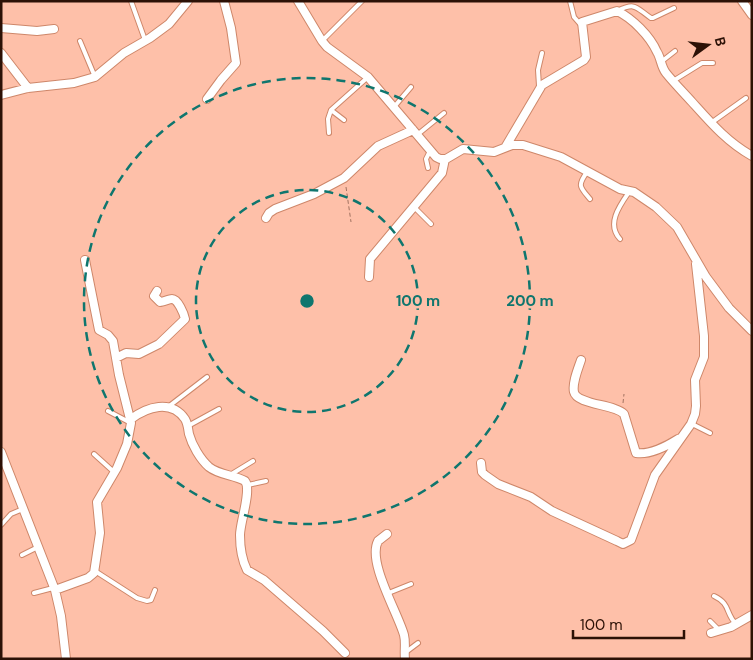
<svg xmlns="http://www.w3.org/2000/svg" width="753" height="660" font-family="'DM Sans',sans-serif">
	<rect width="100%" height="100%" fill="#fec0a9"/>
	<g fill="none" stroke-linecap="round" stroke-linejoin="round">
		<g stroke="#ce876a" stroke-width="6">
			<path id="service" d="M131,1L145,40
				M570,1L574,17L581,25
				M617,11C636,2 635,7 651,18H653L674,8
				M80,41L95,77
				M322,41L362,1
				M661,62L675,51
				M673,81L702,63H713
				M539,86L538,70L542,53
				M394,107L411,87
				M331,110L344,120
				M711,123L746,98
				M329,133L328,119L331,110L368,77
				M417,135L444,113
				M428,168L426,159L430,151
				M587,172C577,186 580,187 590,199
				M414,207L431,224
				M620,239C606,224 620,205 629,192
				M168,407L207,377
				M108,411L129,422
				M692,424L710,433
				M188,426L219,409
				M94,454L115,473
				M230,475L253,461
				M248,485L266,481
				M1,525L11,514L23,509
				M22,555L38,547
				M95,571L137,598L147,601L151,600L155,590
				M34,593L53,588
				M386,594L411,584
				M714,596C731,604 725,613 736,624
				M710,621L719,630
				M406,652L418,643"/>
		</g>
		<g stroke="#ce876a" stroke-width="10">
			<path id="minor" d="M298,1L322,41L327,47L368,77L436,157L440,159H446L463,149L494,152L512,145H523L561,157L620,189L634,192L656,207L677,227L706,277L729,308L752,331
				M742,1L752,15
				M1,28L37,31L54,29
				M1,53L28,88
				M1,95L28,88L74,83L95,77L124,53L150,38L169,24L188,1
				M207,99L221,80L236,63L231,28L224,1
				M506,146L542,85L584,60L586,57L582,22L617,11C632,18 650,36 657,52C661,58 661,67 666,73C674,83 683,92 692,102C710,122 727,142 752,156
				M266,218L269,213L275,209L314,194L344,178L378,146L413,130
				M369,277L370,259L442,173L445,159
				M116,358L126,353L139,354L159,344L185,319C184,314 178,299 172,299C169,299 163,302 160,302L154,296L157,291
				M581,360C578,369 572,383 574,392C577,405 615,404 624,414L636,453C649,455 667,446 678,439
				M131,419C147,407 171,399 185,419C188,424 188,429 189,434C192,445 200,459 209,467C219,475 234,475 245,481C252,490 240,522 240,535C240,546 242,560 247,570L264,580L323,631L345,653
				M1,452L55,590L61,616L66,659
				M481,463L482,472L485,475L498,484L531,497L552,511L617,541L623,544L631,540L655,475L691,424L695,414L696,406L695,380L704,357V336L696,264
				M387,534L378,541C367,562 398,613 404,635C406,643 404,651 405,659
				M55,590L88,578L94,573L100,533L97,502L117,468L127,444L131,423L119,375L113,341L108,335L99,330L85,260
				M711,633L731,627L752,615"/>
		</g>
		<path stroke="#a27361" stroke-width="1" stroke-dasharray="4 2.5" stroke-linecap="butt" d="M346,187L351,222
			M623,403L624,394"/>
		<use href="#service" stroke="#fff" stroke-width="4"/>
		<use href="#minor" stroke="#fff" stroke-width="8"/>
	</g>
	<g fill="none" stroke="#0f766e" stroke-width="2.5" stroke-dasharray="9 6">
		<circle cx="307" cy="301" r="111"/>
		<circle cx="307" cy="301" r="223"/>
	</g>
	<circle cx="307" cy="301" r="8" fill="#0f766e" stroke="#fec0a9" stroke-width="2.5"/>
	<g font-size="15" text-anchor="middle" font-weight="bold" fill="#0f766e" stroke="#fec0a9" stroke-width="5" stroke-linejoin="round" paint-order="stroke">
		<text x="418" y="306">100 m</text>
		<text x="530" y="306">200 m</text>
	</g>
	<rect width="753" height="660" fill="none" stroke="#2c1106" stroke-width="5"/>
	<g transform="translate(708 45) rotate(75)" stroke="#fec0a9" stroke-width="4" paint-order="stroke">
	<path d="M0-4L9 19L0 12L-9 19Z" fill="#2c1106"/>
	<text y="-8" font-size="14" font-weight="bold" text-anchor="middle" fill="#2c1106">B</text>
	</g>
	<path d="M573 630v8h111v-8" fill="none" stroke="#2c1106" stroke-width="2.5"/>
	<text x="580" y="630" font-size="15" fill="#2c1106" stroke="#fec0a9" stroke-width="4" paint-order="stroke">100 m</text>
</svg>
